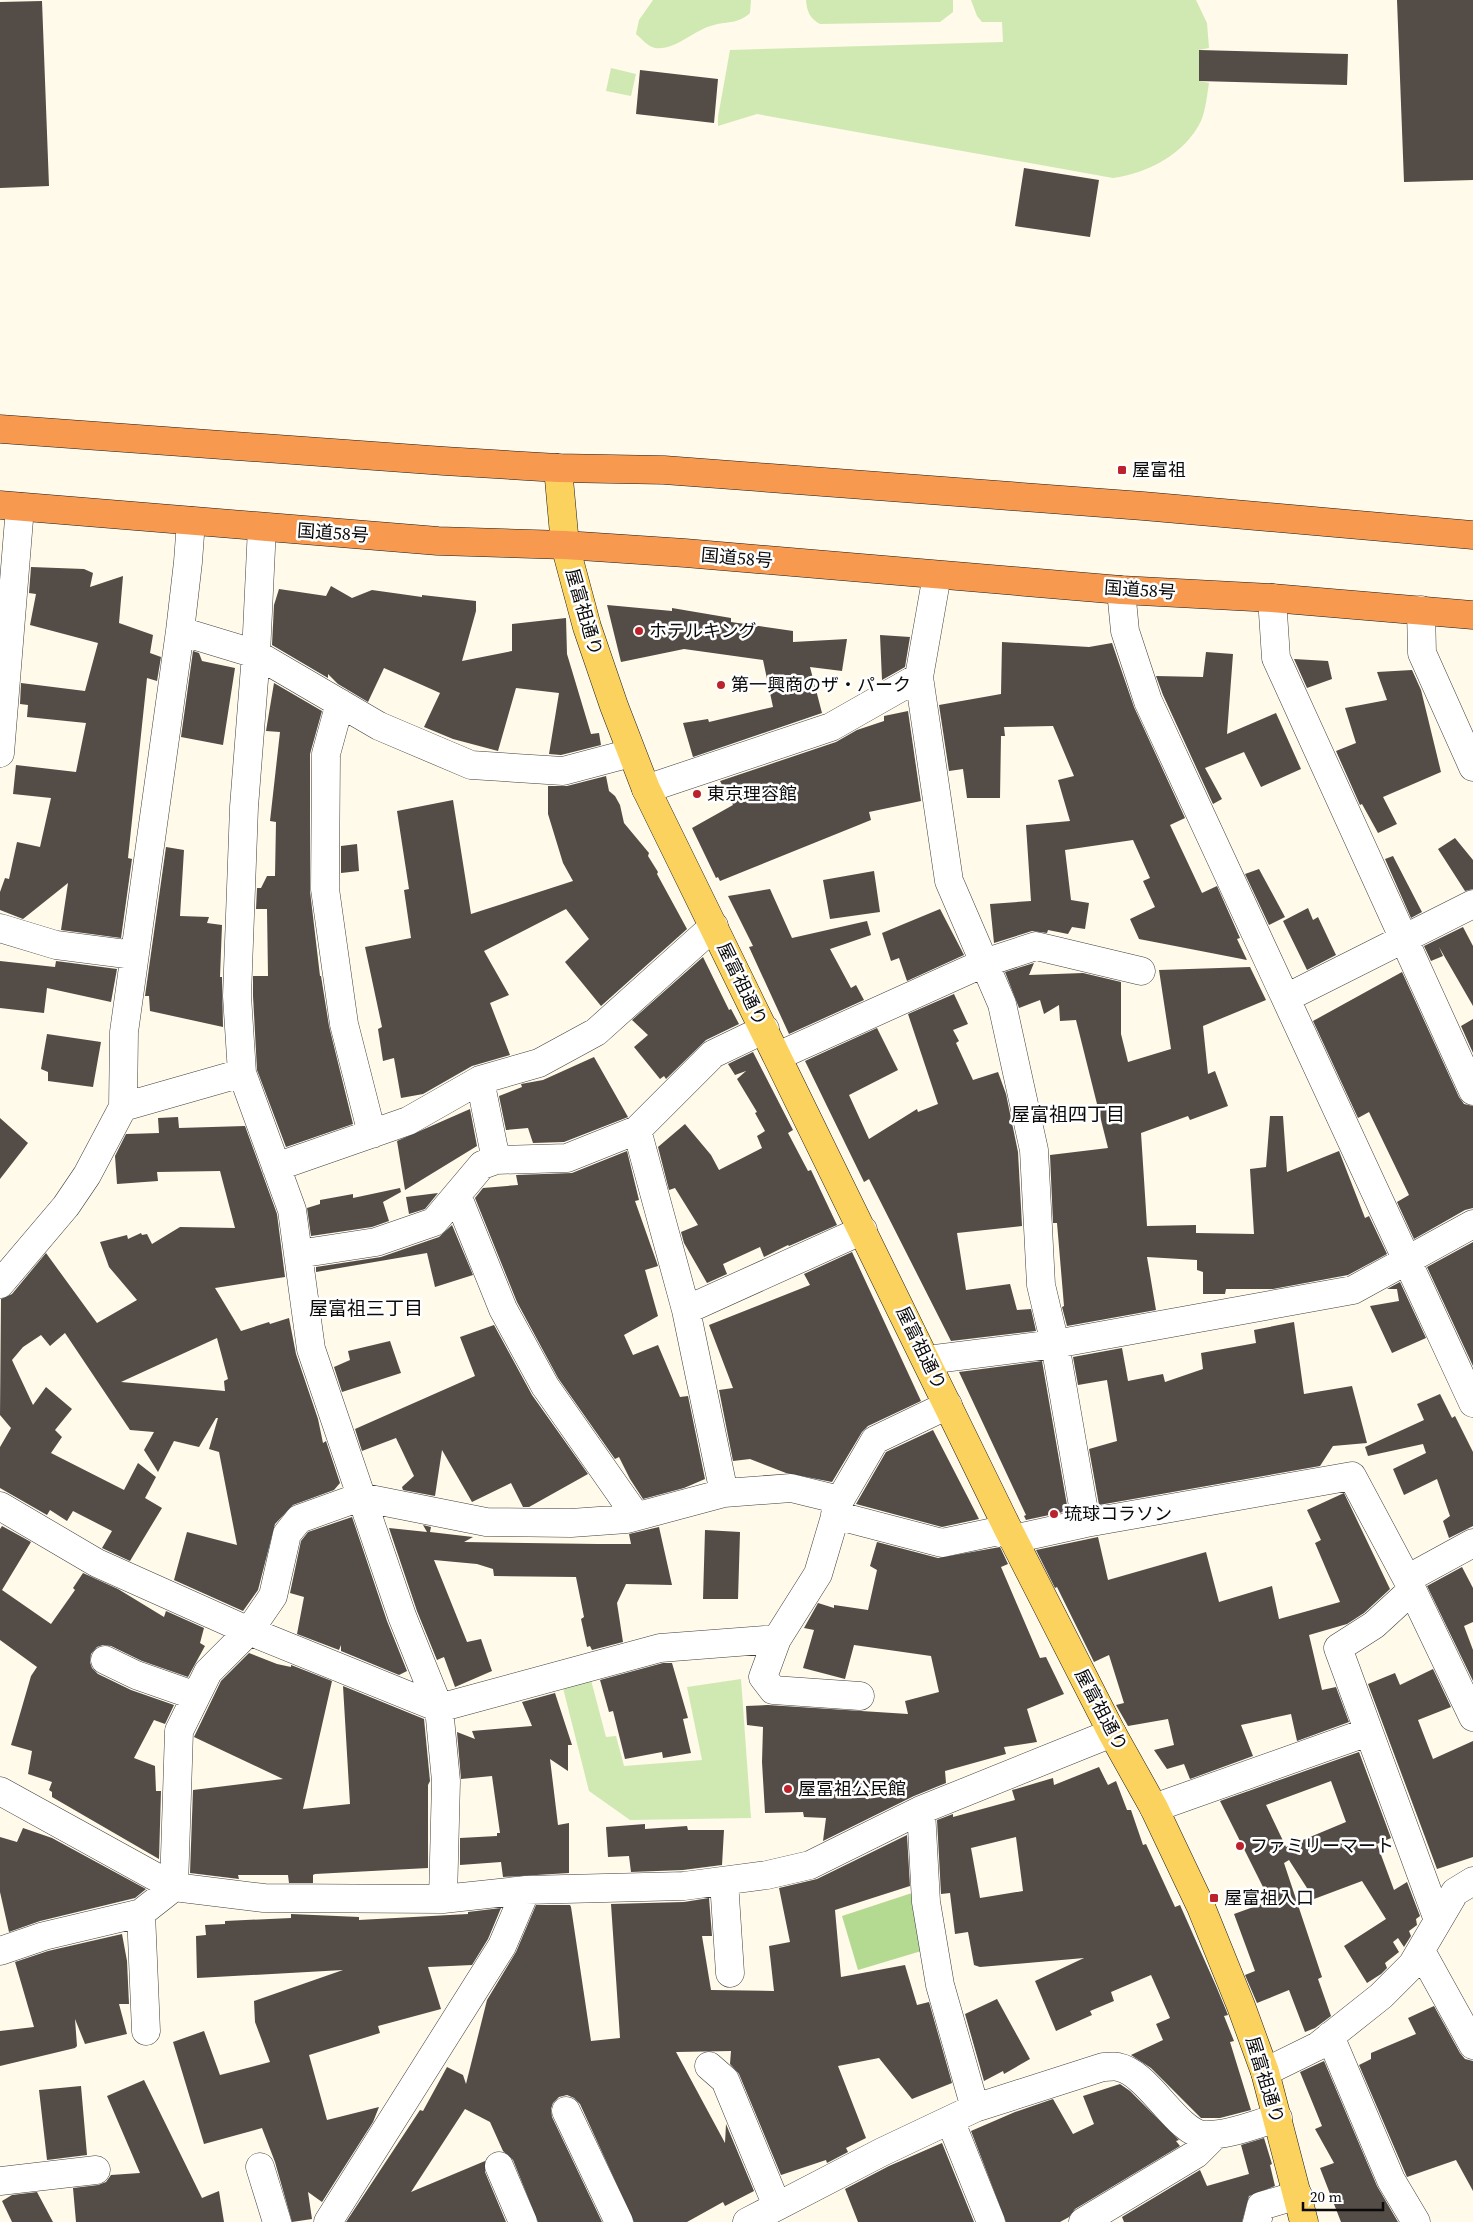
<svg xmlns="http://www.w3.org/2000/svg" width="1473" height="2222" font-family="'Source Serif 4','Noto Sans JP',serif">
	<rect width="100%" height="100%" fill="#fffae9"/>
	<path fill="#d0e9b3" d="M653,0H751L750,13C738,24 729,21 714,25C695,29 675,51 655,48C647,46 642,39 636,34L639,20Z
		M806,0H953V12L940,22L820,24C809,18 807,11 806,0Z
		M971,0H1196L1207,23L1209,48L1199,50V81L1209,83C1207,95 1206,109 1201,121C1185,154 1148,173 1113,178L757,114L718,126V117L730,50L1003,42L1002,22H982L977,16Z
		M611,68L636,74L631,96L606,91Z
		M741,1679L751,1818L630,1820L589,1791L563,1688L591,1680L606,1737L616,1736L624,1766L702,1760L687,1687Z"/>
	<path fill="#b4da92" d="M918,1891L928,1949L858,1970L842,1916Z"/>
	<path fill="#544c47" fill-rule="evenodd" d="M1397,0H1473V180L1404,182Z
		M42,1L49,186L0,188V2Z
		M1199,50L1348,54L1347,85L1199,81Z
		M640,70L718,79L714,123L636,114Z
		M1024,168L1099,180L1090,237L1015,226Z
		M31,567L84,569L93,573L90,587L123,576L119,623L153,635L150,653L161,657L157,681L147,678L128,858L132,859L121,938L61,930L68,883L23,919L0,910V892L5,878L9,879L17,842L40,847L51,798L13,794L16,765L76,772L86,723L27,717L28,705L20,704L21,683L85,691L98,643L30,625L36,594L29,593Z
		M331,586L352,598L372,590L422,597V595L476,601V611L462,661L512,651V624L566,618L567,654L591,734L599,733L601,745L561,755L549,754L559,693L516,688L498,751L453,739L424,727L440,693L384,668L368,702L338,684L328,674V678L272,645L274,605L279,589L326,596Z
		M607,605L672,611V608L731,618V622L793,631V642L847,639L842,671L810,667L822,713L693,757L683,723L708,719L709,722L773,707L763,660L684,649L621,662Z
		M880,635L910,637L905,667L882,680Z
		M1002,642L1089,647L1112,643L1134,707L1185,818L1170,825L1202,893L1217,886L1240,938L1237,939L1247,960L1139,939L1130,919L1155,907L1143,881L1150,878L1133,840L1065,850L1071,900L1089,903L1085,929L1072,927L1068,934L1048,930L1047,933L1032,931L994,943L990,904L1031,901L1026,825L1070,821L1058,780L1074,776L1053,726L1004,727L1005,736H1001L1000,798H967L963,769L949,771L939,705L1001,694Z
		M193,651L199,653L202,661L235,668L223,745L181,737Z
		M1206,652L1233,654L1227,734L1276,713L1301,769L1261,787L1244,752L1205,768L1222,799L1213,804L1163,695L1156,676L1203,677Z
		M1294,659L1328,661L1332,679L1307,688Z
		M1412,670L1421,690L1441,772L1383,797L1397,824L1378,833L1362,804L1360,805L1336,751L1356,743L1345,708L1387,700L1377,672Z
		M274,683L322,711L310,754V891L320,976H321L329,1026L353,1124L286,1147L257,1070L253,996V976H268L267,909H256L257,888H261L267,876H275L276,822L270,821L280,732L266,731Z
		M908,711L921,801L869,812L871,820L720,881L718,877L716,878L692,828L733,805L720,781L836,742L857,730L884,721V716Z
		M606,776L609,791L615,796L620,805L624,823L649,853L648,856L658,872L657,874L687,929L601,1006L565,962L589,939L566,909L484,951L509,995L490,1003L510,1055L472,1066L423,1094L401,1098L394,1058L383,1061L378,1029L382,1027L365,947L411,938L404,890L409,889L397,811L453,800L471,914L573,881L563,863L548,814V786H567Z
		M1455,838L1473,860V889L1465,891L1438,849Z
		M357,844L359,871L341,873V846Z
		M166,847L184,850L180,916L209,917L207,923L222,925L220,977H222L223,1027L150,1011L149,996H145Z
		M1393,856L1422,912L1411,918L1385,859Z
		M1259,869L1285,917L1269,925L1245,874Z
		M874,871L880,912L830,919L823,880Z
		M770,889L792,938L867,921L871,935L830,949L851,988L856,985L864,1000L789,1034L749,947L753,946L728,896Z
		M1308,908L1313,920L1318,917L1336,955L1307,970L1283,921Z
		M940,909L964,955L907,981L899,958L891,961L882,933Z
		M1463,927L1473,946V1006L1439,947L1443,956L1431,961L1424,946Z
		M703,957L729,1010L731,1009L739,1024L706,1040L666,1079L664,1076L660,1079L634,1047L648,1035L632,1020Z
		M0,961L55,967L56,961L117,969L111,1002L47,988L44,1013L0,1008Z
		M1034,963L1029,975L1083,973L1121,982V1034L1128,1062L1171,1049L1159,970L1250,967L1266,1000L1203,1026L1208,1074L1215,1071L1228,1106L1190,1120L1188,1116L1141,1133L1147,1226L1196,1225V1233L1254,1234L1250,1169L1266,1167L1270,1116H1283L1287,1172L1339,1151L1365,1218L1369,1216L1387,1254L1348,1275L1273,1289H1226L1225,1294H1203V1272L1197,1270V1260L1147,1257L1156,1310L1067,1326L1062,1307L1064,1306L1057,1223H1053L1050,1155L1108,1148L1076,1020L1060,1021L1059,1005L1044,1014L1040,1000L1019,1008L1005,972Z
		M1402,972L1459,1097L1464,1104L1473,1106V1208L1465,1210L1414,1239L1397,1202L1409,1195L1369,1112L1358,1118L1313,1021Z
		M954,994L968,1024L953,1030L959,1041L956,1043L973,1080L998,1072L1006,1094L1018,1152L1022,1226L957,1233L966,1290L1010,1284L1017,1310L1031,1309L1036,1331L951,1341L869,1179L864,1182L805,1061L877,1028L898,1070L849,1095L869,1139L917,1109L918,1112L938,1104L908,1014Z
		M1473,1019V1053L1461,1026Z
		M47,1034L101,1042L93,1087L48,1081V1072L41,1069Z
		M753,1052L793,1130L788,1133L808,1171L811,1170L837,1225L789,1246L788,1245L764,1257L760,1247L723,1264L727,1274L707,1283L684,1243L681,1232L698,1225L675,1188L669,1190L658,1147L685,1124L711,1155L719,1170L762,1148L757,1136L765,1131L755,1113L757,1112L737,1079L746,1071L735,1075L728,1064Z
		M594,1057L628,1117L564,1142L533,1143L528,1128L506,1130L499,1096L522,1087L521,1084L543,1080Z
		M470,1109L477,1146L405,1190L397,1141Z
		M178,1117L179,1128L245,1126L277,1214L285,1277L215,1288L241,1331L269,1322L270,1324L289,1318L296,1354L318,1419L323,1443L326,1441L340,1483L334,1490L293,1505L275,1524L258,1590L243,1611L174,1580L187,1532L237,1545L219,1452L209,1449L218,1418H216L199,1447L174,1441L158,1472L144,1450L154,1432L130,1430L65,1333L50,1346L41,1335L23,1347L12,1360L33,1405L46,1387L72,1409L55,1430L62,1437L51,1453L124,1490L138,1463L156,1477L145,1498L162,1508L130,1561L102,1548L112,1531L73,1511L67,1521L50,1510L47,1515L0,1488V1447L11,1428L0,1415L1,1299L12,1294L46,1253L97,1323L137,1300L109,1267L100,1242L127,1235L128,1239L141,1233L142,1235L147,1234L152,1244L180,1227L235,1228L220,1171L157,1172L158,1181L117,1184L115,1156L126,1134L159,1133L158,1118ZM217,1338L228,1379L224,1381L225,1391L121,1382Z
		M0,1118L28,1143L0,1179Z
		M627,1151L639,1200L635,1201L658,1266L645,1270L658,1316L624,1335L633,1355L658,1345L680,1397L688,1396L705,1479L684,1488L643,1499L630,1479L619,1457L615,1459L558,1378L517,1302L475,1198L483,1188L518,1185L516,1175L572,1173Z
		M400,1188L401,1192L383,1202L389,1221L372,1227L311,1236L307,1208L320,1204V1200L353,1194V1198Z
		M438,1193L425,1209L409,1214L406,1197Z
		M452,1225L473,1275L435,1287L427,1253L316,1272V1267L381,1257L439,1237Z
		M1473,1242V1366L1427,1267Z
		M852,1252L921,1401L868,1426L862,1432L832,1482L786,1473L750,1459L733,1461L719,1390L733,1388L709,1325L810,1285L804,1274Z
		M1400,1282L1426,1338L1392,1353L1370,1306L1399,1301L1397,1289H1387Z
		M1294,1322L1304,1394L1352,1386L1367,1443L1333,1446L1320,1466L1099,1505L1089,1449L1117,1441L1107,1380L1078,1385L1073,1357L1122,1348L1128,1381L1163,1374L1165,1382L1203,1369L1201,1353L1256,1343L1254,1330Z
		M494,1325L532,1395L588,1474L529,1507H523L511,1483L472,1502L442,1450L435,1496L403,1490L402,1487L414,1476L396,1438L362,1451L355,1429L475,1376L460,1337Z
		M390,1341L401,1373L342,1392L334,1367L350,1360L348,1351Z
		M1042,1361L1068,1511L1026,1520L1024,1516L1026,1515L959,1372Z
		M1440,1394L1452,1418L1455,1416L1473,1452V1526L1449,1538L1443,1521L1450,1516L1437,1479L1404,1495L1393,1469L1426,1453L1423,1444L1368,1456L1365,1447L1424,1420L1417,1404Z
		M933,1430L979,1519L942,1527L856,1504L886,1452Z
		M1344,1493L1390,1589L1364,1613L1347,1624L1309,1635L1322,1690L1336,1687L1349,1722L1297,1741L1291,1714L1241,1725L1253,1756L1190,1779L1184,1764L1167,1769L1154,1750L1174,1745L1168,1719L1128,1726L1116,1705L1124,1703L1109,1655L1094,1662L1057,1587L1055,1588L1036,1550L1098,1537L1108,1580L1206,1552L1219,1602L1272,1586L1279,1619L1340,1602L1315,1543L1321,1540L1307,1510Z
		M352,1517L387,1621L407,1671L399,1675L341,1651V1645L339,1650L297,1634L304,1597L290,1593L301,1541L308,1532Z
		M423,1525L431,1527L430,1532L473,1537L464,1542L598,1544H631L629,1534L659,1527L672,1585L626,1584L617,1603L623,1642L592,1650L590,1646L587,1647L581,1619L584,1617L576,1577L494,1576L493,1569L477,1564L434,1560L467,1642L481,1639L492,1671L455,1687L444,1657L437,1660L417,1611L389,1528L427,1532Z
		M2,1526L31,1542L2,1590L51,1624L75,1590L73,1588L83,1573L118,1589L164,1617L166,1611L204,1628L200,1643L205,1646L188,1677L142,1661L111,1646L103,1645L97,1647L91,1654L90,1662L92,1668L98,1674L131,1690L174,1705L165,1724L154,1720L134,1758L155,1766L156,1791H161L159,1859L52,1797V1792L49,1790L52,1782L28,1774L32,1751L11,1745L31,1676L37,1667L0,1640V1529Z
		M705,1530L740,1532L738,1599H703Z
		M877,1542L938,1558L1000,1547L1008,1564L1001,1567L1040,1658L1046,1657L1064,1694L1027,1709L1037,1742L1004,1747L1006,1754L945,1771L946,1783L914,1796L823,1841L826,1818L804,1817L803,1812L765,1813L762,1762L763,1727L747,1725L746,1706L768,1705L908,1714L905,1701L939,1692L931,1656L854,1645L845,1679L803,1668L814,1630L804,1628L818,1603L834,1608V1605L868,1610L877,1570L870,1566Z
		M1462,1567L1473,1588V1622L1464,1626L1473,1650V1681L1427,1586Z
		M249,1653L277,1664L291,1667V1665L332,1681L303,1809L350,1804L343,1686L424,1719L430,1781L428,1785V1868L315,1874L313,1875V1883H289L288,1875H238L239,1879L190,1873L193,1790L283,1779L194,1737L221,1681Z
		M663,1663H672L688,1718L683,1719L691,1753L663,1758L662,1752L625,1759L613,1711L609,1712L600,1680Z
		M1433,1669L1451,1707L1418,1720L1433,1759L1473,1741V1857L1437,1869L1368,1684L1395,1673L1400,1685Z
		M555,1693L572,1745H568V1771L550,1759L558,1825L569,1823V1873L503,1877L501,1862L460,1865V1838L497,1836V1833H500L492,1776L461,1779L457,1732L475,1739L472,1731L532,1726L522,1702Z
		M1359,1752L1391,1838L1377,1844L1394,1890L1407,1882L1420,1916L1416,1919L1417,1925L1409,1931L1411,1936L1404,1947L1398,1938L1393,1942L1399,1952L1385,1963L1387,1968L1381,1974L1367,1983L1344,1946L1386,1919L1362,1881L1314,1899L1289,1860L1284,1863L1322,1977L1318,1979L1331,2016L1315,2028L1305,2032L1289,1990L1257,2003L1245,1975L1255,1971L1234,1914L1270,1901L1220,1801ZM1331,1781L1346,1822L1286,1847L1266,1805Z
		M1099,1767L1108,1785L1116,1781L1127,1810H1131L1143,1845L1146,1844L1175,1907L1180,1905L1216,1986L1228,2015L1224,2016L1234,2041L1230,2042L1251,2110L1220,2118H1201L1151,2068L1131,2055L1163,2040L1156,2024L1170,2018L1151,1975L1111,1992L1114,2001L1090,2011L1092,2015L1056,2031L1035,1981L1084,1958L980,1967L974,1965L968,1932L955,1934L950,1893L941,1894L937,1820L953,1814V1817L1015,1800L1012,1790L1016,1789L1053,1778L1054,1785ZM1016,1837L1023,1891L980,1898L971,1848Z
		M645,1824V1829L687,1826L688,1830H724L722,1865L683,1870L631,1872L629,1856L608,1857L606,1827Z
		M23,1828L52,1838L146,1889L135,1898L40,1921L9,1932L0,1892V1837L17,1842Z
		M907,1835L910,1886L835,1910L841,1977L905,1965L917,2005L929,2002L952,2083L912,2099L879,2058L838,2066L866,2138L846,2148L848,2152L827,2163L826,2160L781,2175L739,2074L730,2064L731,2051L676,2052L725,2143L726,2124L754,2191L725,2206L723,2202L687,2222H634L580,2104L574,2098L567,2095L559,2097L553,2103L551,2109L552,2117L602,2222H538L513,2160L503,2151L490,2122L465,2109L411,2192L485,2161V2172L506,2222H346L420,2110L423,2111L447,2067L463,2075L466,2084L487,2000L516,1952L536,1905H570L571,1907L591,2041L620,2038L611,1904L684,1902L709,1898L712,1936H702L711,1990L774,1991L769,1946L790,1942L779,1888L817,1879Z
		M501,1908L488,1939L472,1965L428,1967L441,2009L378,2026L380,2033L309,2055L327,2120L379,2107L373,2122L322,2202L308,2192L312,2219L292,2222L275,2162L262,2128L204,2144L173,2042L204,2031L220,2075L270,2062L255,2022L254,2001L343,1970L197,1978L196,1936L206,1935L205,1925L225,1924V1921L291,1918V1914L359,1917V1920L468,1914V1912Z
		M122,1934L127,1961L129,2004H119L127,2034L85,2044L75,2019L77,2046L75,2048L0,2066V2031L34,2027L15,1962L48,1951Z
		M997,1999L1030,2059L1004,2074L1003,2071L984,2081L965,2014Z
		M1434,2006L1460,2053L1465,2059L1473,2061V2191L1456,2160L1407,2177L1359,2065L1371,2059V2053L1416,2034L1408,2018Z
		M1324,2061L1377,2186L1398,2222H1341L1320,2168L1334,2163L1315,2129L1322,2126L1300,2072Z
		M144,2080L202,2198L219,2191L224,2222H76L73,2188L98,2185L106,2182L111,2175L140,2173L107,2096Z
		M1120,2084L1130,2091L1179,2140L1176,2141L1180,2146L1075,2209L1069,2217L1060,2222H1006L971,2131L1015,2112L1053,2099L1073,2134L1094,2124L1083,2096Z
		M81,2086L87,2155L47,2160L39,2090Z
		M1264,2138L1272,2164L1270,2165L1275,2186L1249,2196L1242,2222H1124L1122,2217L1200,2170L1207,2186L1249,2174L1241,2145Z
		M942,2143L974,2222H858L845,2189L889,2166Z
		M37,2192L53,2222H12L2,2201L12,2195Z"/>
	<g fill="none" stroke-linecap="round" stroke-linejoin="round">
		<g stroke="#3e3e3e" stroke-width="29">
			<path id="minor" d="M262,527L256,654L244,807L237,996L242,1073L292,1210L311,1349L402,1616L439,1708L446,1781L443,1899
				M937,575L919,677L949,881L1002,1004L1034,1150L1041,1285L1055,1344L1086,1523
				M1121,590L1125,631L1148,701L1473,1403
				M1272,598L1276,658L1473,1091
				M1421,610L1422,653L1473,767
				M180,631L256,654L379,726L471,765L563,771L631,753
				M340,703L326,754L325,889L344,1024L372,1134
				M0,753L20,507
				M646,789L831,727L919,677
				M0,928L56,945L134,955
				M1286,998L1473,904
				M778,1056L984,963L1036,946L1141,971
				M480,1080L496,1160
				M123,1107L242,1073
				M637,1130L686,1310L724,1493
				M276,1167L408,1121L480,1080L539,1063L596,1032L714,926
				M457,1195L503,1309L545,1386L636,1516
				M298,1254L376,1242L434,1222L482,1165L496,1160L567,1158L637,1130L713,1054L765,1029
				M0,1284L66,1206L87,1175L123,1107L124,1032L180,631L188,562L191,521
				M686,1310L863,1230
				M927,1360L1055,1344L1353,1290L1473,1224
				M0,1506L97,1563L249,1631L439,1708L660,1648L777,1639L818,1574L840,1500L875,1440L948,1405
				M835,1515L942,1543L1008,1529
				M1013,1539L1086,1523L1352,1476L1407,1579
				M1473,1543L1407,1579L1473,1717
				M1412,1590L1374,1625L1338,1648L1438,1920
				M777,1639L763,1677L773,1690L860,1696
				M105,1660L136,1675L196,1696
				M0,1791L174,1887L264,1898L443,1899L526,1890L684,1886L767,1875L810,1865L921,1810L1112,1733
				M1154,1808L1368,1732
				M921,1810L926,1902L940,1985L975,2108
				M724,1881L730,1973
				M141,1913L146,2031
				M0,1951L44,1936L141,1913L174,1887L179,1731L208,1672L249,1631L273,1596L287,1534L299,1519L360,1497L486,1522L571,1523L627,1519L724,1493L791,1488L840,1500
				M1421,1951L1473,2045
				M1330,2036L1391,2180L1416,2222
				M709,2066L725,2080L777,2206
				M1265,2072L1318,2046L1381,1996L1412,1965L1455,1892L1473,1881
				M566,2111L619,2222
				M950,2120L991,2222
				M499,2166L523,2222
				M260,2167L277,2222
				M0,2181L96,2170
				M328,2222L502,1946L526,1890
				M747,2222L882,2152L975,2108L1103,2067C1108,2067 1114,2066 1118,2067C1148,2072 1177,2133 1204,2135C1228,2136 1255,2124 1278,2118
				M1083,2222L1196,2154L1215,2135
				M1257,2222L1261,2206L1298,2195"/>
		</g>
		<g stroke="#1c1c1c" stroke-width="29">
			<path id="major" d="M558,468L565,545L587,627L614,706L646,789L1008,1529L1112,1733L1154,1808L1201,1907L1241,2006L1265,2072L1304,2222"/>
		</g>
		<g stroke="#1c1c1c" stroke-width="29">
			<path id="highway" d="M0,429L444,461L558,468L664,470L1143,506L1473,535
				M0,505L438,541L565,545L685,553L1121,590L1272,598L1473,615"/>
		</g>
		<use href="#minor" stroke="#fff" stroke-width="28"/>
		<use href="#major" stroke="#fbd25d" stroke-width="28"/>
		<use href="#highway" stroke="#f7994f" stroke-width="28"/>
	</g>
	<g fill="#bc222c" stroke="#fff" stroke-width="2">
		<rect x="1117" y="465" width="10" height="10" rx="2.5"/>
		<circle cx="639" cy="631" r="5"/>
		<circle cx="721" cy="685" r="5"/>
		<circle cx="697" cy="794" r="5"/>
		<circle cx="1054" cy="1514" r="5"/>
		<circle cx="788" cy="1789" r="5"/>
		<circle cx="1240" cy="1846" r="5"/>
		<rect x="1209" y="1893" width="10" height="10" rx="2.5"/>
	</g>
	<g text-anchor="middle" stroke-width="5" stroke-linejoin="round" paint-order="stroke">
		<g font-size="18" fill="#0b0b0b" stroke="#fff" text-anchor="start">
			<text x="1132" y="476">屋富祖</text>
			<text x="649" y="637">ホテルキング</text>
			<text x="731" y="691">第一興商のザ・パーク</text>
			<text x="707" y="800">東京理容館</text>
			<text x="1064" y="1520">琉球コラソン</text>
			<text x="798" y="1795">屋冨祖公民館</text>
			<text x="1250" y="1852">ファミリーマート</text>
			<text x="1224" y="1904">屋富祖入口</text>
		</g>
		<g font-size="18" fill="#0b0b0b" stroke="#fff">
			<text transform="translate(333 533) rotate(4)" y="6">国道58号</text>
			<text transform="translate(737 558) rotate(5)" y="6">国道58号</text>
			<text transform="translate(1140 590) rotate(4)" y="6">国道58号</text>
			<text transform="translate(584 612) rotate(74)" y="6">屋富祖通り</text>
			<text transform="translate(742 984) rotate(64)" y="6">屋富祖通り</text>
			<text transform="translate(921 1348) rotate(64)" y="6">屋富祖通り</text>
			<text transform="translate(1101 1710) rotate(62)" y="6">屋富祖通り</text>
			<text transform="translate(1265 2080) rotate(73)" y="6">屋富祖通り</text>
		</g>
		<g font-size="19" fill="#0b0b0b" stroke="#fff">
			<text x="1068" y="1121">屋富祖四丁目</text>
			<text x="366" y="1315">屋富祖三丁目</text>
		</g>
	</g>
	<path d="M1303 2202v8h80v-8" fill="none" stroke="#0b0b0b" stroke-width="2.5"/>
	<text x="1310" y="2202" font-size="15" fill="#0b0b0b" stroke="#ffffff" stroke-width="4" paint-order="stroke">20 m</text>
</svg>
